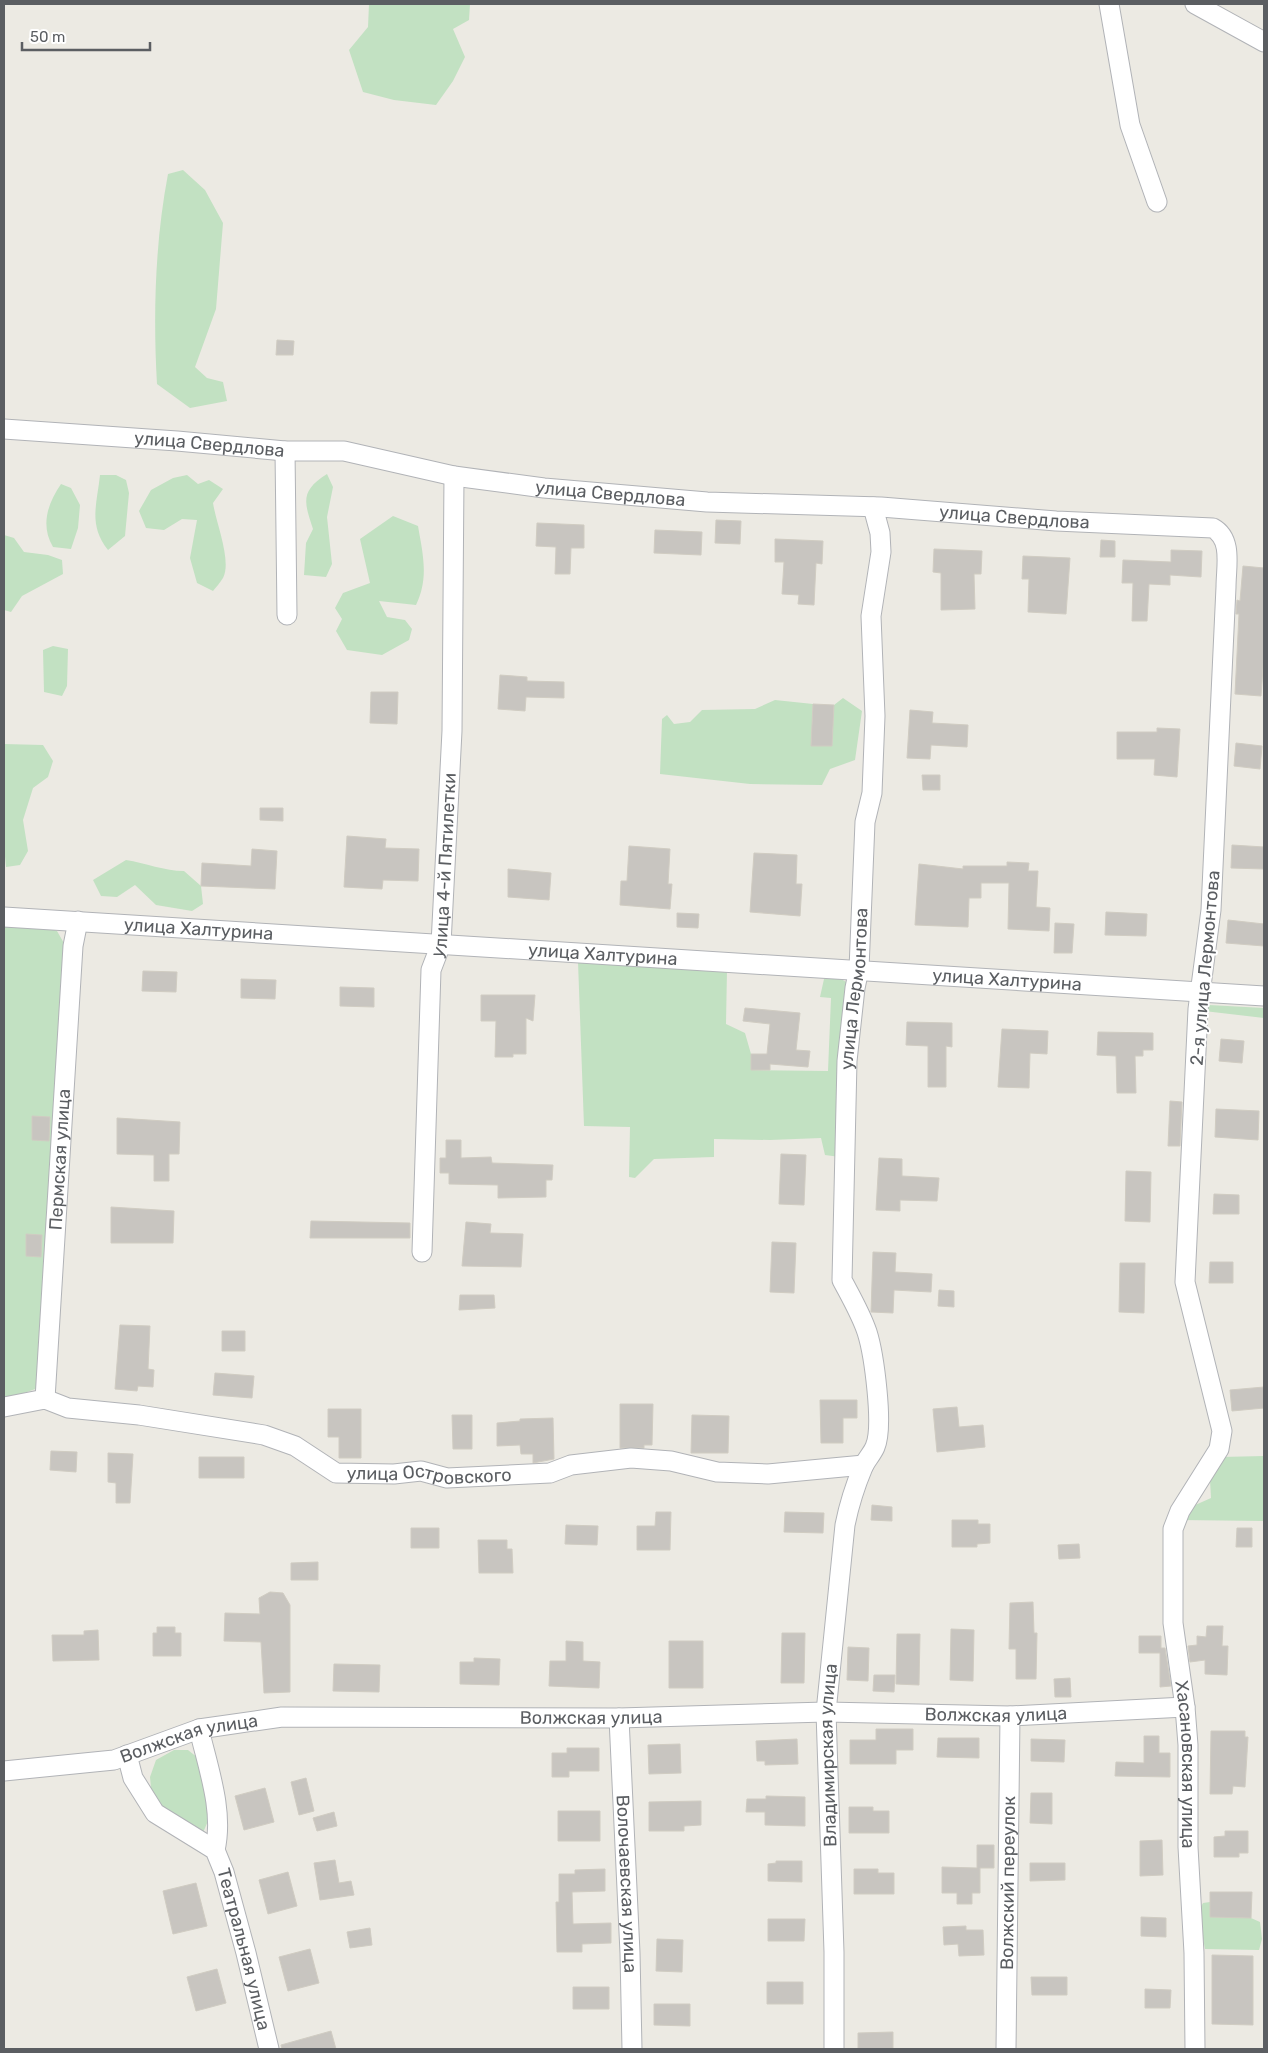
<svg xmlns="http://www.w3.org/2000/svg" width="1268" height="2053" font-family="Rubik,sans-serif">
	<rect width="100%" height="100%" fill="#eceae3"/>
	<path fill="#c2e1c2" d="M369,4H470L469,20L453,29L465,57L453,81L436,105L394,100L363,92L349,50L368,27Z
		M183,170L205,190L223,223L216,309L195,367L207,378L223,382L227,401L190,408L157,384C153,315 155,242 168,174Z
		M327,474L333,487L327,517L332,564L326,577L304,575L306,543L313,529C304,502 300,491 327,474Z
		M100,475H116L126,480L129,493L125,536L108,550C88,525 97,504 100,475Z
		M187,475L198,484L209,480L223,489L213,503C216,523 232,561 223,578C220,583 216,587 213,591L197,583L190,558L197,520L182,519L164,530L146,528L139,511L151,490L173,478Z
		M61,484L71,488L80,505L78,528L71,549L53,547C40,525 48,503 61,484Z
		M393,516L418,526C423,555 429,578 416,605L379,601L387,617L405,620L412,629L409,640L382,655L347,650L336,631L342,619L335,608L343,593L370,583L360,539Z
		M4,535L14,538L24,552L48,555L62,560L63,574L22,596L11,612L4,610Z
		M53,646L68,649L67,686L62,696L44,692L43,650Z
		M843,698L862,711L855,760L830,769L822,785L750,784L660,774L662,719L667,715L674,724L690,722L702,710L755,709L775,700L813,704L811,745L832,746L834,705Z
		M4,744L43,745L53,761L48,777L33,788L23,820L28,851L20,865L6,867L4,846Z
		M126,860C145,863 165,871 184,871L201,886L203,904L192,911L156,905L135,885L117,897L101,896L93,880Z
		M4,925L45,927L57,931L65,945L38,1388L5,1400Z
		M578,962L727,970L726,1024L745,1033L751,1054V1070L828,1071L831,998L820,997L824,979L839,978L850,984L840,1157L825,1155L821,1138L770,1140L714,1139V1157L654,1159L635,1178L629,1177L630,1127L584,1126Z
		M1209,1005L1264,1008V1018L1204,1011Z
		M1264,1456V1521L1179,1520L1193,1506L1211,1498L1210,1480L1221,1457Z
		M174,1750H188L198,1758L211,1814L202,1835L188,1831L152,1798L150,1777L156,1760Z
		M1210,1902V1917L1251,1918L1260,1922L1262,1939L1259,1950L1205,1949L1198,1912L1203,1903Z"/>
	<path fill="#c8c5c0" stroke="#d0ccc2" d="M277,340L294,341L293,355H276Z
		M716,520L741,521L740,544L715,543Z
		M537,523L584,525V548H571L570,574H555L556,547L536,546Z
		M655,530L702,532L701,555L654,553Z
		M775,539L823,541L822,564L816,563L814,605L798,604L799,595L782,594L784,562H775Z
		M1101,540L1115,541V557H1100Z
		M934,549L982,551L981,574H974L975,609L941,610V573L933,572Z
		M1171,550L1202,551L1201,577L1170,575V585L1149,584L1147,621H1132L1133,583H1122L1123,560L1171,562Z
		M1023,556L1070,558L1066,614L1028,612L1029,579H1022Z
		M1243,566L1264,568V654L1261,696L1235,694L1239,614H1236L1237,600L1240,601Z
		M500,675L527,677V681L564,682V698L526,697L525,711L498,709Z
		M371,692H398L397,724L370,723Z
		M813,704L834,705L832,746H811Z
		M910,710L933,712L932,723L968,725L967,747L931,745L930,759L907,758Z
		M1157,728L1180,729L1177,777L1154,775L1155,759H1117V732H1157Z
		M1236,743L1262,746L1260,769L1234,766Z
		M922,775H940V790H923Z
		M260,808H283V821L260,820Z
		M347,836L386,839L385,848L419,849L418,881L383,880L382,889L344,887Z
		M1232,845L1264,847V869L1231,868Z
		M629,846L670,849L668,884H672L670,909L620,905L621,881H627Z
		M252,849L277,851L275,889L201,886L202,863L251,866Z
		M754,853L797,855L796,884H802L800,916L750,912Z
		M1007,862L1029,863L1028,871H1038L1036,907L1050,908L1049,931L1008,929L1009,883H981V898H969L968,927L915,925L919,864L963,869V866H1007Z
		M508,869L551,873L549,900L508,897Z
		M1106,912L1147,914L1146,936L1105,935Z
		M677,913L699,914L698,928L677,927Z
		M1228,920L1264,924V946L1226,943Z
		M1055,923L1074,924L1072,953H1054Z
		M143,971L177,972L176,992L142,991Z
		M241,979L276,980L275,999L241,998Z
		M340,987L374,988V1007L340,1006Z
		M481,995H535L533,1021L526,1018V1054H513V1057H495L496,1021H481Z
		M745,1008L800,1013L796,1050L810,1051L808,1067L770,1064V1070H751V1054H767L770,1024L743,1021Z
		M907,1022L952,1023V1047L946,1046V1087H928V1046L906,1045Z
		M1002,1029L1048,1031L1047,1054L1030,1053L1029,1088L998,1087Z
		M1098,1032L1153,1033V1050H1143V1056H1135L1136,1093H1117L1116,1056L1097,1055Z
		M1221,1039L1244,1041L1242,1063L1219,1061Z
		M1170,1101L1182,1102L1180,1146H1168Z
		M1216,1109L1259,1111L1258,1140L1215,1137Z
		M32,1116L50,1117L49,1141L32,1140Z
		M117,1118L180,1122L179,1154H169V1181H154V1155L117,1154Z
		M446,1140H461V1158L491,1157L492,1163L553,1165L552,1180H546V1197L498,1198V1185L449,1184V1173H440V1158H446Z
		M781,1154L806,1155L804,1205L779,1204Z
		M879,1158L902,1159V1176L939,1178L937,1201L900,1200V1211L876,1210Z
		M1126,1171L1151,1172L1150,1222L1125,1221Z
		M1214,1194L1239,1195V1214H1213Z
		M111,1207L174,1211L173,1243H111Z
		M311,1221L410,1223V1238H310Z
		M466,1222L491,1224L490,1233L523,1234L521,1267L462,1266Z
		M26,1234L42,1235L41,1257L26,1256Z
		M772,1242L796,1243L794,1293L770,1292Z
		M873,1252L896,1253L895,1272L932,1274L931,1292L894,1290L893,1313L871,1312Z
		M1210,1262H1233V1283H1209Z
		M1120,1263H1145L1144,1313L1119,1312Z
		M939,1290L954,1291V1307L938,1306Z
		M460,1295H494L495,1308L459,1310Z
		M120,1325L150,1326L148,1369L154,1370L153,1387L138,1386L137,1391L115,1389Z
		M222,1331H245V1351H222Z
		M215,1373L254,1376L252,1398L213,1395Z
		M1264,1387V1408L1232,1411L1230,1390Z
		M820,1400H857V1418H843V1443H821Z
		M620,1404H653L652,1445H644V1448H620Z
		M957,1407L959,1427L983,1425L985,1447L937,1452L933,1409Z
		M328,1409H361V1458H339V1437H328Z
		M452,1415H472V1449H453Z
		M692,1415L729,1416L728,1453H691Z
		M553,1418L554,1459L533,1463V1454H521L520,1445L497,1446V1423L520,1421V1419Z
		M51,1451L77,1452L76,1472L50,1470Z
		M108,1453L133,1454L130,1503H116V1483L108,1482Z
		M199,1457H244V1478H199Z
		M872,1505L892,1507V1521L871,1520Z
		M656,1512H671L670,1550H637V1526H655Z
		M785,1512L824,1513L823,1533L784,1532Z
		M952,1520H978V1524H990V1543L977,1544V1547H952Z
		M566,1525L598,1526L597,1545L565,1544Z
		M411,1528H439V1548H411Z
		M1237,1528H1252V1547H1236Z
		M478,1540H507V1549H512L513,1573H479Z
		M1079,1544L1080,1558L1059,1559L1058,1545Z
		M318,1562V1580H291V1563Z
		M270,1592L283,1593L290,1605V1692L264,1693L261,1642L224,1641L225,1613L260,1614L259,1598Z
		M1033,1602L1034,1633H1037L1036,1679H1016V1649H1009L1010,1603Z
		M1207,1626H1223L1222,1646H1228L1227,1675L1205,1674V1660L1190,1662L1188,1646L1197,1645V1636L1206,1637Z
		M157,1627H175V1633H181V1656H153V1633H157Z
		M951,1629L974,1630L973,1681L950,1680Z
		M98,1630L99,1660L53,1661L52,1635H84V1631Z
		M782,1633H805L804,1683H781Z
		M897,1634H920L919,1685L896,1684Z
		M1139,1636H1161V1648H1165L1171,1686L1160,1687V1653H1139Z
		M566,1641L583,1642V1661L600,1662L599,1688L549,1686L550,1661H566Z
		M669,1641H703V1688H669Z
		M848,1647L869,1648L868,1681L847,1680Z
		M474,1658L500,1659L499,1685L460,1684V1662H474Z
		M334,1664L380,1665L379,1692L333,1691Z
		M874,1675H895L894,1692L873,1691Z
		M1070,1678L1071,1697H1055L1054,1679Z
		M876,1729H913V1750H896V1764H850V1740H876Z
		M1211,1731H1245V1737H1248L1245,1787L1233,1786L1232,1794H1210Z
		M1144,1736H1159V1753H1170V1777L1115,1776L1116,1762L1144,1763Z
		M938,1738H979V1758L937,1757Z
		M797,1739L798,1764L765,1765V1761H757L756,1741Z
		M1031,1739L1065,1740L1064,1762L1031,1761Z
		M680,1744L681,1773L649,1774L648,1745Z
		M567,1748H599V1771H569V1777H552V1753H567Z
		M306,1778L314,1811L299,1815L291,1782Z
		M265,1788L274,1822L244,1830L235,1796Z
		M1031,1793H1052V1824L1030,1823Z
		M766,1796L805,1797V1826L765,1825V1812H746L747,1799H766Z
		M701,1801V1825L684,1826V1831H649V1802Z
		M849,1807H873V1811H889V1833H849Z
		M558,1811H600V1841H558Z
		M334,1812L337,1826L317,1831L313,1818Z
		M1225,1831H1248V1853H1239V1857H1214V1837L1225,1836Z
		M1162,1840L1163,1875L1140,1876V1841Z
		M977,1845H994V1868H980V1893H972V1904H957V1893H942V1867L977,1868Z
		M335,1860L339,1883L351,1881L354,1895L320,1900L314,1863Z
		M776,1861H802V1882L768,1881V1864L776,1863Z
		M1030,1863H1065V1880L1030,1881Z
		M605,1869V1891L572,1892L573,1924L611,1923V1943L582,1944V1952H557L556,1902H559V1874H575V1870Z
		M854,1869H878V1873H894V1894H854Z
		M288,1872L297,1906L268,1914L259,1880Z
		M196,1883L207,1926L173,1934L163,1891Z
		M1210,1892H1252L1251,1918L1210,1917Z
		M1141,1917L1166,1918V1937L1141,1936Z
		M768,1919H805L804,1941H768Z
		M966,1926V1930H983L984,1955L959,1956L958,1944L944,1945L943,1927Z
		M370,1928L372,1945L350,1948L347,1932Z
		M657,1939L683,1940L682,1972L656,1971Z
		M310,1949L319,1983L288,1991L279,1957Z
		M1212,1955L1253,1956V2025L1212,2024Z
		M217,1969L226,2003L196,2011L187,1977Z
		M1031,1977H1067V1995H1032Z
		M767,1982H803V2004H767Z
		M573,1987H609V2009H573Z
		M1145,1989L1171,1990L1170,2008H1145Z
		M654,2004H690V2026L654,2025Z
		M331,2031L336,2049H282L281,2045Z
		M893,2032V2049H858V2033Z"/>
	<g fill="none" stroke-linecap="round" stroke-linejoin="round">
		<g stroke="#b1b3b7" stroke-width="21">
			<g id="minor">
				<path d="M1109,4L1130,125L1157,202"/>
				<path d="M1195,4L1264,42"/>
				<path id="s1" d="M4,429L177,441L285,451H344L454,476L544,488L707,502L881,507L1056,521L1213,528C1233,539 1226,567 1226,587L1211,910L1198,1009L1185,1282L1222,1431L1219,1449L1180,1511L1173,1529V1623L1185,1707L1188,1745V1847L1194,1953L1195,2049"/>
				<path d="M285,451L287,615"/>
				<path id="s2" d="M4,917L1264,996"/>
				<path id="s3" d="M422,1252L431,970L441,944L452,731L454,476"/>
				<path id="s4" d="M45,1399L73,946L78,921"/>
				<path id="s5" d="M4,1407L45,1399L68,1408L139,1415L264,1435L295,1446L336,1473L394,1474L421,1471L447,1478L550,1473L571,1465L631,1458L671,1461L717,1472L768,1474L864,1465"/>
				<path id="s6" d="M619,1718L630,1953L632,2049"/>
				<path d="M199,1729C208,1768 224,1811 215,1850"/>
				<path id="s7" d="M127,1755L133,1778L155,1813L215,1850L224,1872L246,1953L269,2049"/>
				<path id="s8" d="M4,1771L114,1760L199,1729L282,1717L619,1718L826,1712L1010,1716L1185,1707"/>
				<path id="s9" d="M834,2049V1952L826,1712L845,1525C849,1505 855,1486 863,1467C866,1460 872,1454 875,1447C884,1427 874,1354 867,1332C861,1314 851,1297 842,1280L847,1061L855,988L859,969L865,822L872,793L875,716L871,616L881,552L880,533L873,507"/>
				<path id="s10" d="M1006,2049L1010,1716"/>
			</g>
		</g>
		<use href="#minor" stroke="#fff" stroke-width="19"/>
	</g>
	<g text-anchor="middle" stroke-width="4" stroke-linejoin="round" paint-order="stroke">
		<g font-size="18" fill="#5b5e62" stroke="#fff">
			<text dy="6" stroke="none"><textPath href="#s1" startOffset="206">улица Свердлова</textPath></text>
			<text dy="6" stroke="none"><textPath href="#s1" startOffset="611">улица Свердлова</textPath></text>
			<text dy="6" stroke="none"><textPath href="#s1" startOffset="1016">улица Свердлова</textPath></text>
			<text dy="6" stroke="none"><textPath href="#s3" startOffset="389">улица 4-й Пятилетки</textPath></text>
			<text dy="6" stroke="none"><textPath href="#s2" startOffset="195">улица Халтурина</textPath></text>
			<text dy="6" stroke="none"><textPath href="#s2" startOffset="600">улица Халтурина</textPath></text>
			<text transform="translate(1205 968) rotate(-85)" y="6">2-я улица Лермонтова</text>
			<text dy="6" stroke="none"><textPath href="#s2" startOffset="1005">улица Халтурина</textPath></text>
			<text dy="6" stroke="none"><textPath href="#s9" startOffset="1075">улица Лермонтова</textPath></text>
			<text dy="6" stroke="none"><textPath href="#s4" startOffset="240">Пермская улица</textPath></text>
			<text dy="6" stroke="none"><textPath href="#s5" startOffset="440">улица Островского</textPath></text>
			<text dy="6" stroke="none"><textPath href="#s8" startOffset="999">Волжская улица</textPath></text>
			<text dy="6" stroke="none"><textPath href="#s8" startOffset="594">Волжская улица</textPath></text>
			<text dy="6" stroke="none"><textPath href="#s8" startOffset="189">Волжская улица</textPath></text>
			<text dy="6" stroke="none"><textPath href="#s9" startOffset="294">Владимирская улица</textPath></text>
			<text dy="6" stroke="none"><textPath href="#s1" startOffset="2476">Хасановская улица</textPath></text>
			<text dy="6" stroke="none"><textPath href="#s10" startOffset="166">Волжский переулок</textPath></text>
			<text dy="6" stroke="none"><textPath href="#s6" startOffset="166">Волочаевская улица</textPath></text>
			<text dy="6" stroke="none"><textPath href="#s7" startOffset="239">Театральная улица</textPath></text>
		</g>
	</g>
	<rect width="1268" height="2053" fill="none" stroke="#5b5e62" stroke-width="10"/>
	<path d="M22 42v8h128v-8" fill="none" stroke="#5b5e62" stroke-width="2.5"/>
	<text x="30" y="42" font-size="15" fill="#5b5e62" stroke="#ffffff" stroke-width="4" paint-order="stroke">50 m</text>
</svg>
